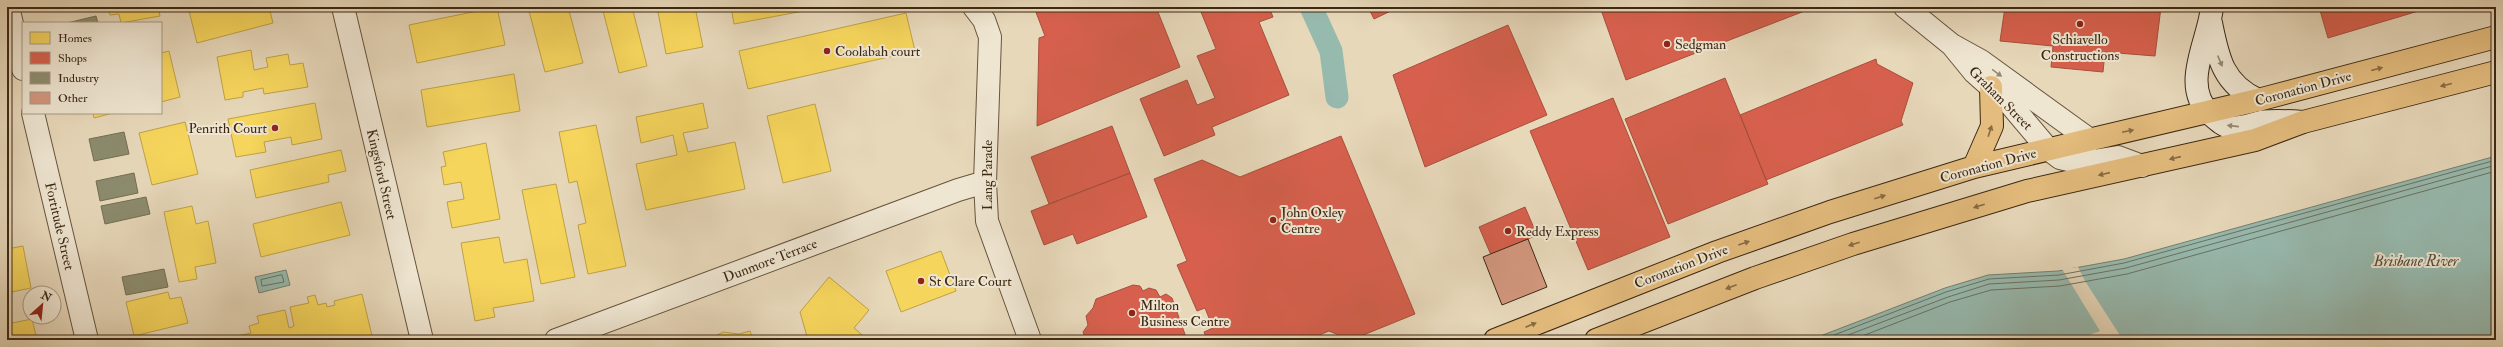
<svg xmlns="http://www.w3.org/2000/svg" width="2503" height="347" font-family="'IM FELL Double Pica',serif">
	<rect width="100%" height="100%" fill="#e7d8ba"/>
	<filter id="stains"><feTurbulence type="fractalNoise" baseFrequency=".005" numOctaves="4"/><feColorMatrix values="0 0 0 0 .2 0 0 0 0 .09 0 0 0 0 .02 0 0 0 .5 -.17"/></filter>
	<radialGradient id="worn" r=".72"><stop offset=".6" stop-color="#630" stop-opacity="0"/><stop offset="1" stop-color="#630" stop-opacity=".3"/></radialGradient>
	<path fill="#97baaf" stroke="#738071" d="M2496,156V340H1810L1945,288L1988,275L2058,271L2124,259Z
		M286,270L290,285L259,293L255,277Z"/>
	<path fill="#e7d8ba" d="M2078,267L2085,281L2123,340H2076L2100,331L2062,269Z"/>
	<path fill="#f6d55c" stroke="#bea146" d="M108,7H158L160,16L121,23L119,14L110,15Z
		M188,7H269L273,23L197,43Z
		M497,7L505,45L417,63L409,25Z
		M528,7H568L583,63L545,72Z
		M602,7H632L647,66L619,73Z
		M657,7H695L703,47L666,54Z
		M731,7H825L734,24Z
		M906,13L915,51L748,89L739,51Z
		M251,50L254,70L268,67L266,58L288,54L290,65L303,63L308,87L264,94L263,88L243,92V97L225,100L217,57Z
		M169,51L180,97L161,102V53Z
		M514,74L520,111L427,127L421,90Z
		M315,103L322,139L292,145L291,137L264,142L266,152L236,157L228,119Z
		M703,103L708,128L683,133L688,152L735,142L745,189L646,210L636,164L677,155L673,135L641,143L636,117Z
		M815,104L831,171L783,183L767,116Z
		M93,113H113L94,118Z
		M185,122L198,174L152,185L139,133Z
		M596,125L626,266L588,274L578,225L586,223L577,181L569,183L559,132Z
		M486,143L500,219L452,228L447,202L464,199L461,182L444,185L441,167L446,166L443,152Z
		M341,150L346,171L328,175L329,182L256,198L250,170Z
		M556,184L575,277L541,284L522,190Z
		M341,202L350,235L261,257L253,224Z
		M7,203L12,222L7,223Z
		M192,206L196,224L208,221L216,263L195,267L197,279L179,282L164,212Z
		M499,237L504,263L527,259L534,301L493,308L495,317L475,321L461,243Z
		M23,246L31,288L7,293V249Z
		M941,251L956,291L901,312L886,271Z
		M829,277L869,310L854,328L868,340H808L800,312Z
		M168,292L170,299L181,297L188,323L134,336L126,302Z
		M362,294L373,340H219L251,333L249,326L259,323L257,316L285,310L289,328L294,326L290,307L309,303L307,297L315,295L318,305L326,303L327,307L335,305L334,301Z
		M32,319L37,340H7V324Z
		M750,331L753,340H708L723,332L739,334Z
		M171,336V340H154Z"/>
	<path fill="#d6604d" stroke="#a84f3c" d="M1034,7H1156L1180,67L1037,126L1039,38L1045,36Z
		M1199,7H1269L1273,17L1259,22L1289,95L1212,127L1215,135L1164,156L1140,99L1187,80L1197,105L1215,98L1197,56L1216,49Z
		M1368,7H1399L1374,19Z
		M1600,7H1815L1626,80Z
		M2005,7H2161L2155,56L2105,52L2103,72L2051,67L2053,46L2000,41Z
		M2319,7H2432L2328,38Z
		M1508,25L1547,115L1425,167L1393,75Z
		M1876,59L1877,64L1913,83L1901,121L1903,125L1766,180L1740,115Z
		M1725,78L1768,184L1668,224L1625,119Z
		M1613,98L1670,237L1588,270L1530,131Z
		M1112,126L1130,173L1049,204L1031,157Z
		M1341,136L1415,314L1351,340L1329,331L1307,340H1207L1204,332L1213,328L1205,308L1197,311L1177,265L1187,261L1154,179L1202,160L1240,177Z
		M1130,173L1147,217L1077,244L1073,234L1044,245L1031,211Z
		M1525,207L1537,235L1491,255L1479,227Z
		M1133,285L1140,286L1143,291L1149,288L1156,290L1160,297L1166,294L1172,298L1187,340H1086L1083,332L1088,325L1086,316L1093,308L1096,299Z"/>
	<path fill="#8c8c6e" stroke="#746e53" d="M96,16L98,23H67Z
		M124,132L129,154L94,161L89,139Z
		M134,173L138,193L100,201L96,181Z
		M146,197L150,214L105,224L101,206Z
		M164,269L168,287L126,295L122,277Z"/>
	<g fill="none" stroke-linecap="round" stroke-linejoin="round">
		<path stroke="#6a7162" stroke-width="1" d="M282,275L284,282L262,286L261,280Z
			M1821,340L1946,292L1989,279L2059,275L2124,263L2496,160
			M1835,340L1948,297L1989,284L2059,280L2126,268L2496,165
			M1852,340L1950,302L1991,290L2060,286L2127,274L2496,171"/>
		<path stroke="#97baaf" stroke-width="23" d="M1311,7L1331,51L1337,97"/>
	</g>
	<path fill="#d2977e" stroke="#3c2814" d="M1528,239L1547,287L1502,305L1483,257Z"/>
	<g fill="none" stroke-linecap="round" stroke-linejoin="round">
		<g stroke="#67543e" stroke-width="24">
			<path id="street" d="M8,7L23,69
				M343,7L422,340
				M974,7L984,20L990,37L985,182L987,221L1030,340
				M1905,7L1952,45L1981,61L2090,140
				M1952,45L1974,72L2010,104L2048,149L2060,158L2081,163L2118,157L2142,166
				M33,113L87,340
				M556,340L958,190L985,182"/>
		</g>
		<g stroke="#3c2814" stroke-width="24">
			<path id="secondary" d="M2212,7C2209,41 2180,85 2210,114C2216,119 2223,126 2230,127C2241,129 2251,124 2261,122C2275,120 2289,121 2303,122
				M2211,23C2218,58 2223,84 2258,100"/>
		</g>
		<g stroke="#3c2814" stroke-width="24">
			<path id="highway" d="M1974,167L1992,126L1991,87
				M1495,340L1717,252L1830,212L1974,167L2258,100L2496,37
				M1596,340L1755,278L1853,244L2027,191L2255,140L2303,122L2496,72"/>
		</g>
		<use href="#street" stroke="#efe6d2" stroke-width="22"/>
		<use href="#secondary" stroke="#efe6d2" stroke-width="22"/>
		<use href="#highway" stroke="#e4bc7d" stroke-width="22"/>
	</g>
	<defs><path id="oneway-solid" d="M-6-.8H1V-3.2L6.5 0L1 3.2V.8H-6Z"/></defs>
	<g fill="#968773">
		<use href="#oneway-solid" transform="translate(2220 61) rotate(67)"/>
		<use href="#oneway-solid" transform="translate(1997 73) rotate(36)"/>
		<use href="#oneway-solid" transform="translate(2233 126) rotate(-174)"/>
	</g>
	<g fill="#886b43">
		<use href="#oneway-solid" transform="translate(2377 69) rotate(-15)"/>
		<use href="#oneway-solid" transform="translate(2446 85) rotate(166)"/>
		<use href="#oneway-solid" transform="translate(1990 131) rotate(-72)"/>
		<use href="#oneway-solid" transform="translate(2128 131) rotate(-12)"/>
		<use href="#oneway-solid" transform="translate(2175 158) rotate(167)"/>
		<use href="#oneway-solid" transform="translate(2104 174) rotate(167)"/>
		<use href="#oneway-solid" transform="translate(1880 197) rotate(-17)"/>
		<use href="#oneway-solid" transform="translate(1979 206) rotate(163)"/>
		<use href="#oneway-solid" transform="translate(1744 243) rotate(-19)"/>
		<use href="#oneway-solid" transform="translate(1854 244) rotate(162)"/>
		<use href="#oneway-solid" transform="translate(1731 287) rotate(159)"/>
		<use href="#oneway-solid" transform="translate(1531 325) rotate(-23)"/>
	</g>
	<g fill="#8f2418" stroke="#efe6d2" stroke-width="1.5">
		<circle cx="2080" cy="24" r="4"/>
		<circle cx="1667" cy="44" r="4"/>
		<circle cx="827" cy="51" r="4"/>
		<circle cx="275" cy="128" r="4"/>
		<circle cx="1273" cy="220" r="4"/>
		<circle cx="1508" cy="231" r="4"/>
		<circle cx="921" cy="281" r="4"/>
		<circle cx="1132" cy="313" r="4"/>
	</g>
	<g text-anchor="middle" stroke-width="4" stroke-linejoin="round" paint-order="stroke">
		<g font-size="14" fill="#3c2814" stroke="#efe6d2" text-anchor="start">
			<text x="2080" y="44" text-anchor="middle">Schiavello<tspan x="2080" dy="16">Constructions</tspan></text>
			<text x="1675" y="49">Sedgman</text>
			<text x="835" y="56">Coolabah court</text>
			<text x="267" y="133" text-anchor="end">Penrith Court</text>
			<text x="1281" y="217">John Oxley<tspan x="1281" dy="16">Centre</tspan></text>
			<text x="1516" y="236">Reddy Express</text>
			<text x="929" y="286">St Clare Court</text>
			<text x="1140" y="310">Milton<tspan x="1140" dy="16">Business Centre</tspan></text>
		</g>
		<g font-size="14" fill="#3c2814" stroke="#efe6d2">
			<text transform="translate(2303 88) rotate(-15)" y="5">Coronation Drive</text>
			<text transform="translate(2001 98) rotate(45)" y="5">Graham Street</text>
			<text transform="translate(1988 165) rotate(-15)" y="5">Coronation Drive</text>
			<text transform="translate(382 174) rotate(77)" y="5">Kingsford Street</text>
			<text transform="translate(987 175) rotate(-90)" y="5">Lang Parade</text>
			<text transform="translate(60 226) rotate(77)" y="5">Fortitude Street</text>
			<text transform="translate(770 260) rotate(-21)" y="5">Dunmore Terrace</text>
			<text transform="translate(1681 266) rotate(-21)" y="5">Coronation Drive</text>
		</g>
		<g font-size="15" font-style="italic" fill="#534c3b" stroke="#efe6d2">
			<text x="2416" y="266">Brisbane River</text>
		</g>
	</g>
	<rect width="2503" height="347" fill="none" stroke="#e7d8ba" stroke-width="24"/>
	<rect x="8" y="8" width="2487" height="331" fill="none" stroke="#3c2814" stroke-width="2"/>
	<rect x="12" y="12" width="2479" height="323" fill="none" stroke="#3c2814"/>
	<rect x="22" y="22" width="140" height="92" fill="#efe6d2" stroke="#a79a86"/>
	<rect x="30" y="32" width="20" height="12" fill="#f6d55c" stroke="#a79a86"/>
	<text x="58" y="42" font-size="12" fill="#3c2814">Homes</text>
	<rect x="30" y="52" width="20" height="12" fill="#d6604d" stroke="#a79a86"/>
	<text x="58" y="62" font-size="12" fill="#3c2814">Shops</text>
	<rect x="30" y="72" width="20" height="12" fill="#8c8c6e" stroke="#a79a86"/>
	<text x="58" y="82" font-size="12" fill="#3c2814">Industry</text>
	<rect x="30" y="92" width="20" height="12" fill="#d2977e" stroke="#a79a86"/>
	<text x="58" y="102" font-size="12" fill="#3c2814">Other</text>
	<g transform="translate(42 305) rotate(27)"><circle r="19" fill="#efe6d2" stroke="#a79a86"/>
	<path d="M0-3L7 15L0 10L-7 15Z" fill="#8f2418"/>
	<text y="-6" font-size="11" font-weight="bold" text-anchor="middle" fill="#3c2814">N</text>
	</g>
	<rect width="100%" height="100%" filter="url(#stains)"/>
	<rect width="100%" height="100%" fill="url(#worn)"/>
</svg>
